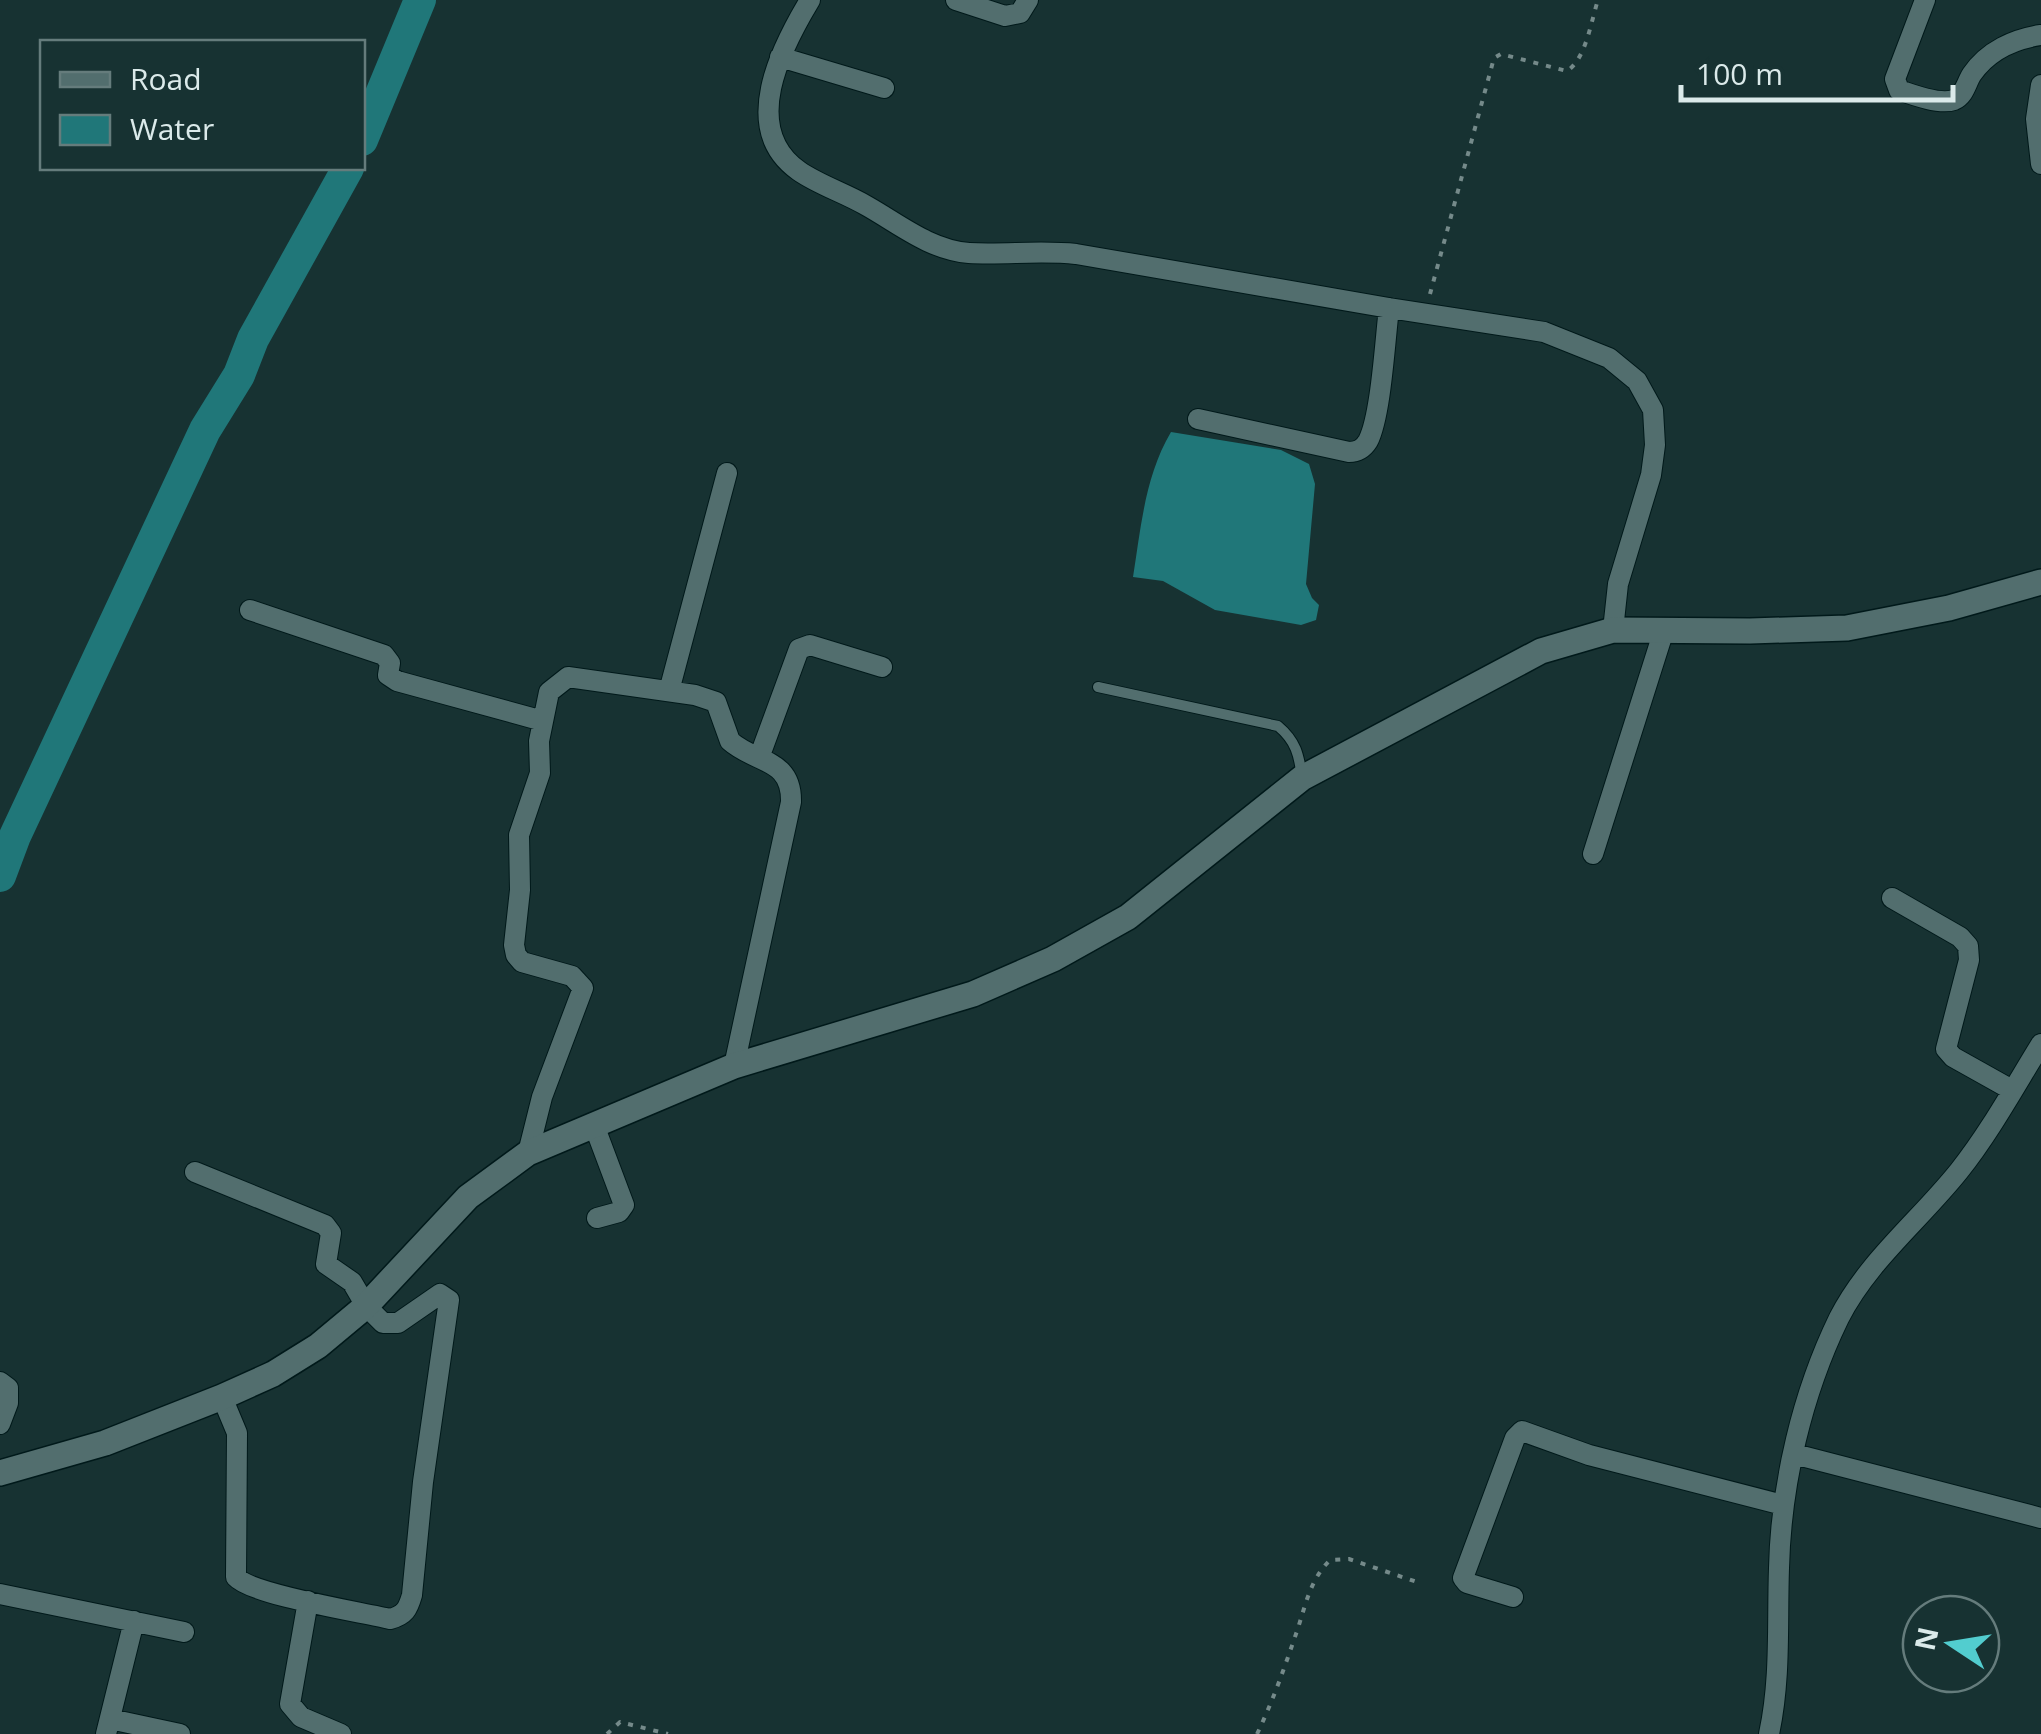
<svg xmlns="http://www.w3.org/2000/svg" width="2041" height="1734" font-family="'Open Sans',sans-serif">
	<rect width="100%" height="100%" fill="#173232"/>
	<path fill="#207779" d="M1171,432L1281,450L1309,464L1315,484L1306,584L1312,598L1319,605L1316,620L1301,625L1215,610L1163,581L1133,577C1141,527 1145,476 1171,432Z"/>
	<g fill="none" stroke-linecap="round" stroke-linejoin="round">
		<path stroke="#207779" stroke-width="32" d="M362,140L420,0
			M0,876L15,836L205,430L239,375L253,339L348,168"/>
		<g stroke="#00191a" stroke-width="12">
			<path id="service" d="M1098,687L1278,726C1296,741 1299,755 1302,777"/>
		</g>
		<g stroke="#00191a" stroke-width="22">
			<path id="minor" d="M810,0C781,48 739,129 799,171C819,185 845,193 867,206C899,224 930,250 969,253C1005,255 1040,250 1076,254L1389,308L1544,332L1609,358L1637,381L1653,410L1655,445L1651,475L1618,584L1613,630
				M956,0L1005,16L1020,13L1028,0
				M1925,0L1895,79L1899,90C1913,95 1940,105 1954,100C1965,95 1966,83 1972,74C1988,51 2014,39 2041,35
				M780,57L884,88
				M2041,85L2036,119L2041,164
				M1198,419L1349,452C1358,452 1363,449 1368,441C1381,416 1385,340 1389,308
				M250,610L384,655L390,663L388,675L397,681L543,721
				M669,691L727,473
				M759,758L799,649L810,645L882,667
				M1593,854L1664,630
				M1892,898L1960,937L1968,946L1969,960L1946,1049L1953,1057L2012,1090
				M594,1125L624,1205L619,1212L597,1218
				M528,1153L542,1097L583,988L572,976L522,962L516,955L514,945L520,890L519,835L540,773L539,741L549,692L568,677L695,695L716,702L730,741C756,764 792,758 791,802L734,1066
				M195,1172L325,1225L331,1233L326,1264L352,1282L366,1306L383,1323H398L440,1294L449,1300L423,1482L412,1595C408,1609 405,1615 390,1619C361,1612 252,1595 236,1577L237,1433L222,1397
				M0,1382L8,1388V1403L0,1424
				M1794,1454L2041,1518
				M0,1594L184,1632
				M1513,1597L1467,1583L1463,1578L1515,1438L1522,1431L1589,1455L1783,1505
				M308,1601L290,1704L301,1717L341,1734
				M110,1719L180,1734
				M106,1734L134,1621
				M1769,1734C1781,1678 1777,1624 1779,1568C1781,1484 1802,1394 1839,1318C1868,1261 1919,1221 1959,1171C1990,1132 2015,1086 2041,1044"/>
		</g>
		<g stroke="#00191a" stroke-width="28">
			<path id="tertiary" d="M0,1473L105,1443L222,1397L273,1374L318,1346L366,1306L468,1197L528,1153L734,1066L973,994L1053,959L1128,917L1302,778L1541,651L1613,630L1750,631L1847,628L1949,608L2041,582"/>
		</g>
		<path stroke="#758a8a" stroke-width="4" stroke-dasharray="5 8" stroke-linecap="butt" d="M1430,294L1494,58L1501,54L1567,71C1586,59 1591,21 1598,0
			M607,1734L620,1722L668,1734
			M1257,1734C1273,1701 1285,1666 1297,1631C1306,1604 1310,1580 1330,1560L1349,1559L1417,1582"/>
		<use href="#service" stroke="#526e6e" stroke-width="10"/>
		<use href="#minor" stroke="#526e6e" stroke-width="20"/>
		<use href="#tertiary" stroke="#526e6e" stroke-width="25"/>
	</g>
	<rect x="40" y="40" width="325" height="130" fill="#173232" stroke="#657c7c" stroke-width="2.5"/>
	<rect x="60" y="72" width="50" height="15" fill="#526e6e" stroke="#657c7c" stroke-width="2.5"/>
	<text x="130" y="90" font-size="30" fill="#dbeaea">Road</text>
	<rect x="60" y="115" width="50" height="30" fill="#207779" stroke="#657c7c" stroke-width="2.5"/>
	<text x="130" y="140" font-size="30" fill="#dbeaea">Water</text>
	<g transform="translate(1951 1644) rotate(282)"><circle r="48" fill="#173232" stroke="#657c7c" stroke-width="2.5"/>
	<path d="M0-8L18 38L0 25L-18 38Z" fill="#52cdcf"/>
	<text y="-15" font-size="28" font-weight="bold" text-anchor="middle" fill="#dbeaea">N</text>
	</g>
	<path d="M1681 85v15h272v-15" fill="none" stroke="#dbeaea" stroke-width="5"/>
	<text x="1696" y="85" font-size="30" fill="#dbeaea" stroke="#173232" stroke-width="8" paint-order="stroke">100 m</text>
</svg>
